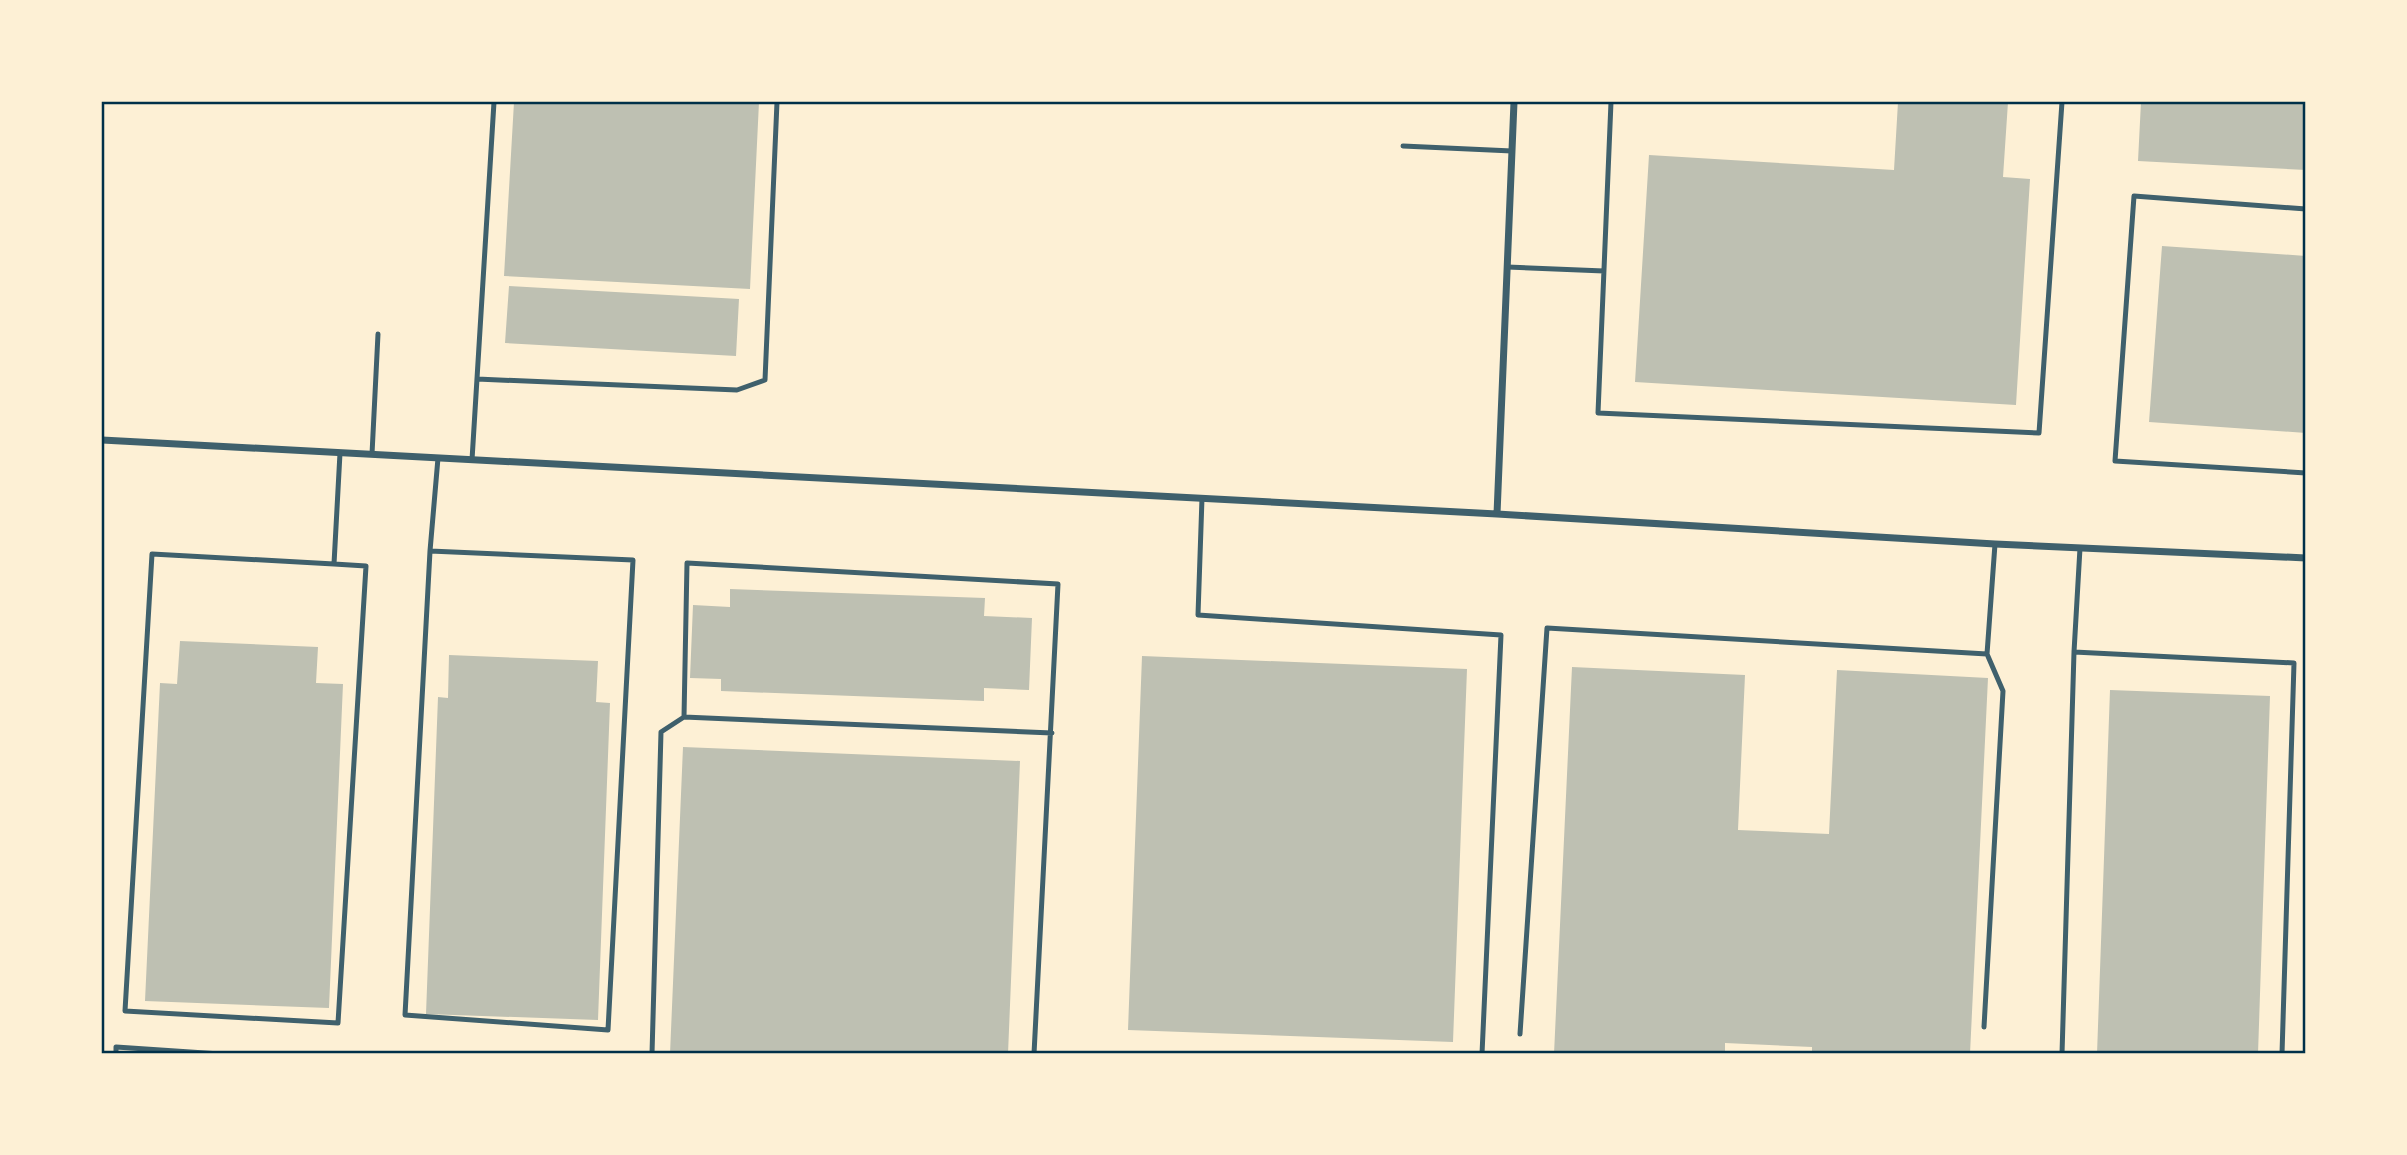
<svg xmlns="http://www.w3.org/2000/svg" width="2407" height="1155" font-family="Jost,sans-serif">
	<rect width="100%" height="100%" fill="#fdf0d5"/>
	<path fill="#bec0b2" d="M514,102H759L750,289L504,276Z
		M1898,102H2008L2003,177L2030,179L2016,405L1635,382L1649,155L1894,170Z
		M2141,102H2306V170L2138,161Z
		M2162,246L2306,256V433L2149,422Z
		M509,286L739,299L736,356L505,343Z
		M730,589L985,598L984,616L1032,618L1029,690L984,688V701L721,691V679L690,678L693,605L730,607Z
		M180,641L318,647L316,683L343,684L329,1008L145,1001L160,683L177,684Z
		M449,655L598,661L596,702L610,703L598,1020L426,1014L438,697L448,698Z
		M1142,656L1467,669L1453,1042L1128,1030Z
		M1572,667L1745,675L1738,830L1829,834L1837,670L1988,678L1970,1054H1812V1047L1725,1043V1054H1554Z
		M2110,690L2270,696L2258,1054H2097Z
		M683,747L1020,761L1008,1054H670Z"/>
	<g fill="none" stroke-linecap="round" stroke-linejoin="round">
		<path stroke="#3f606c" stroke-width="5" d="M1611,102L1598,413L2039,433L2062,102
			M1403,146L1512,151
			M2306,209L2134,196L2115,461L2306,473
			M1507,267L1604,271
			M477,379L737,390L765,380L777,102
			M372,454L378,334
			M472,460L494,102
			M1202,498L1198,615L1501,635L1482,1054
			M430,551L633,560L608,1030L405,1015L430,551L438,458
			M334,564L152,554L125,1011L338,1023L366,566L334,564L340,453
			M2074,652L2294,663L2282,1054
			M1984,1027L2003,691L1987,654L1995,544
			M1520,1034L1547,628L1987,654
			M116,1054V1047L220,1054
			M652,1054L661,732L684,717
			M1034,1054L1058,584L687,563L684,717L1052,733
			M2062,1054L2074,652L2080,548"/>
		<path stroke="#3f606c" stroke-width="7" d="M102,440L1497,514L1995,544L2306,558
			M1497,514L1514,102"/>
	</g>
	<rect width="2407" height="1155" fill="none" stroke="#fdf0d5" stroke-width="206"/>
	<rect x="103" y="103" width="2201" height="949" fill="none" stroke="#003049" stroke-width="2.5"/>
</svg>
